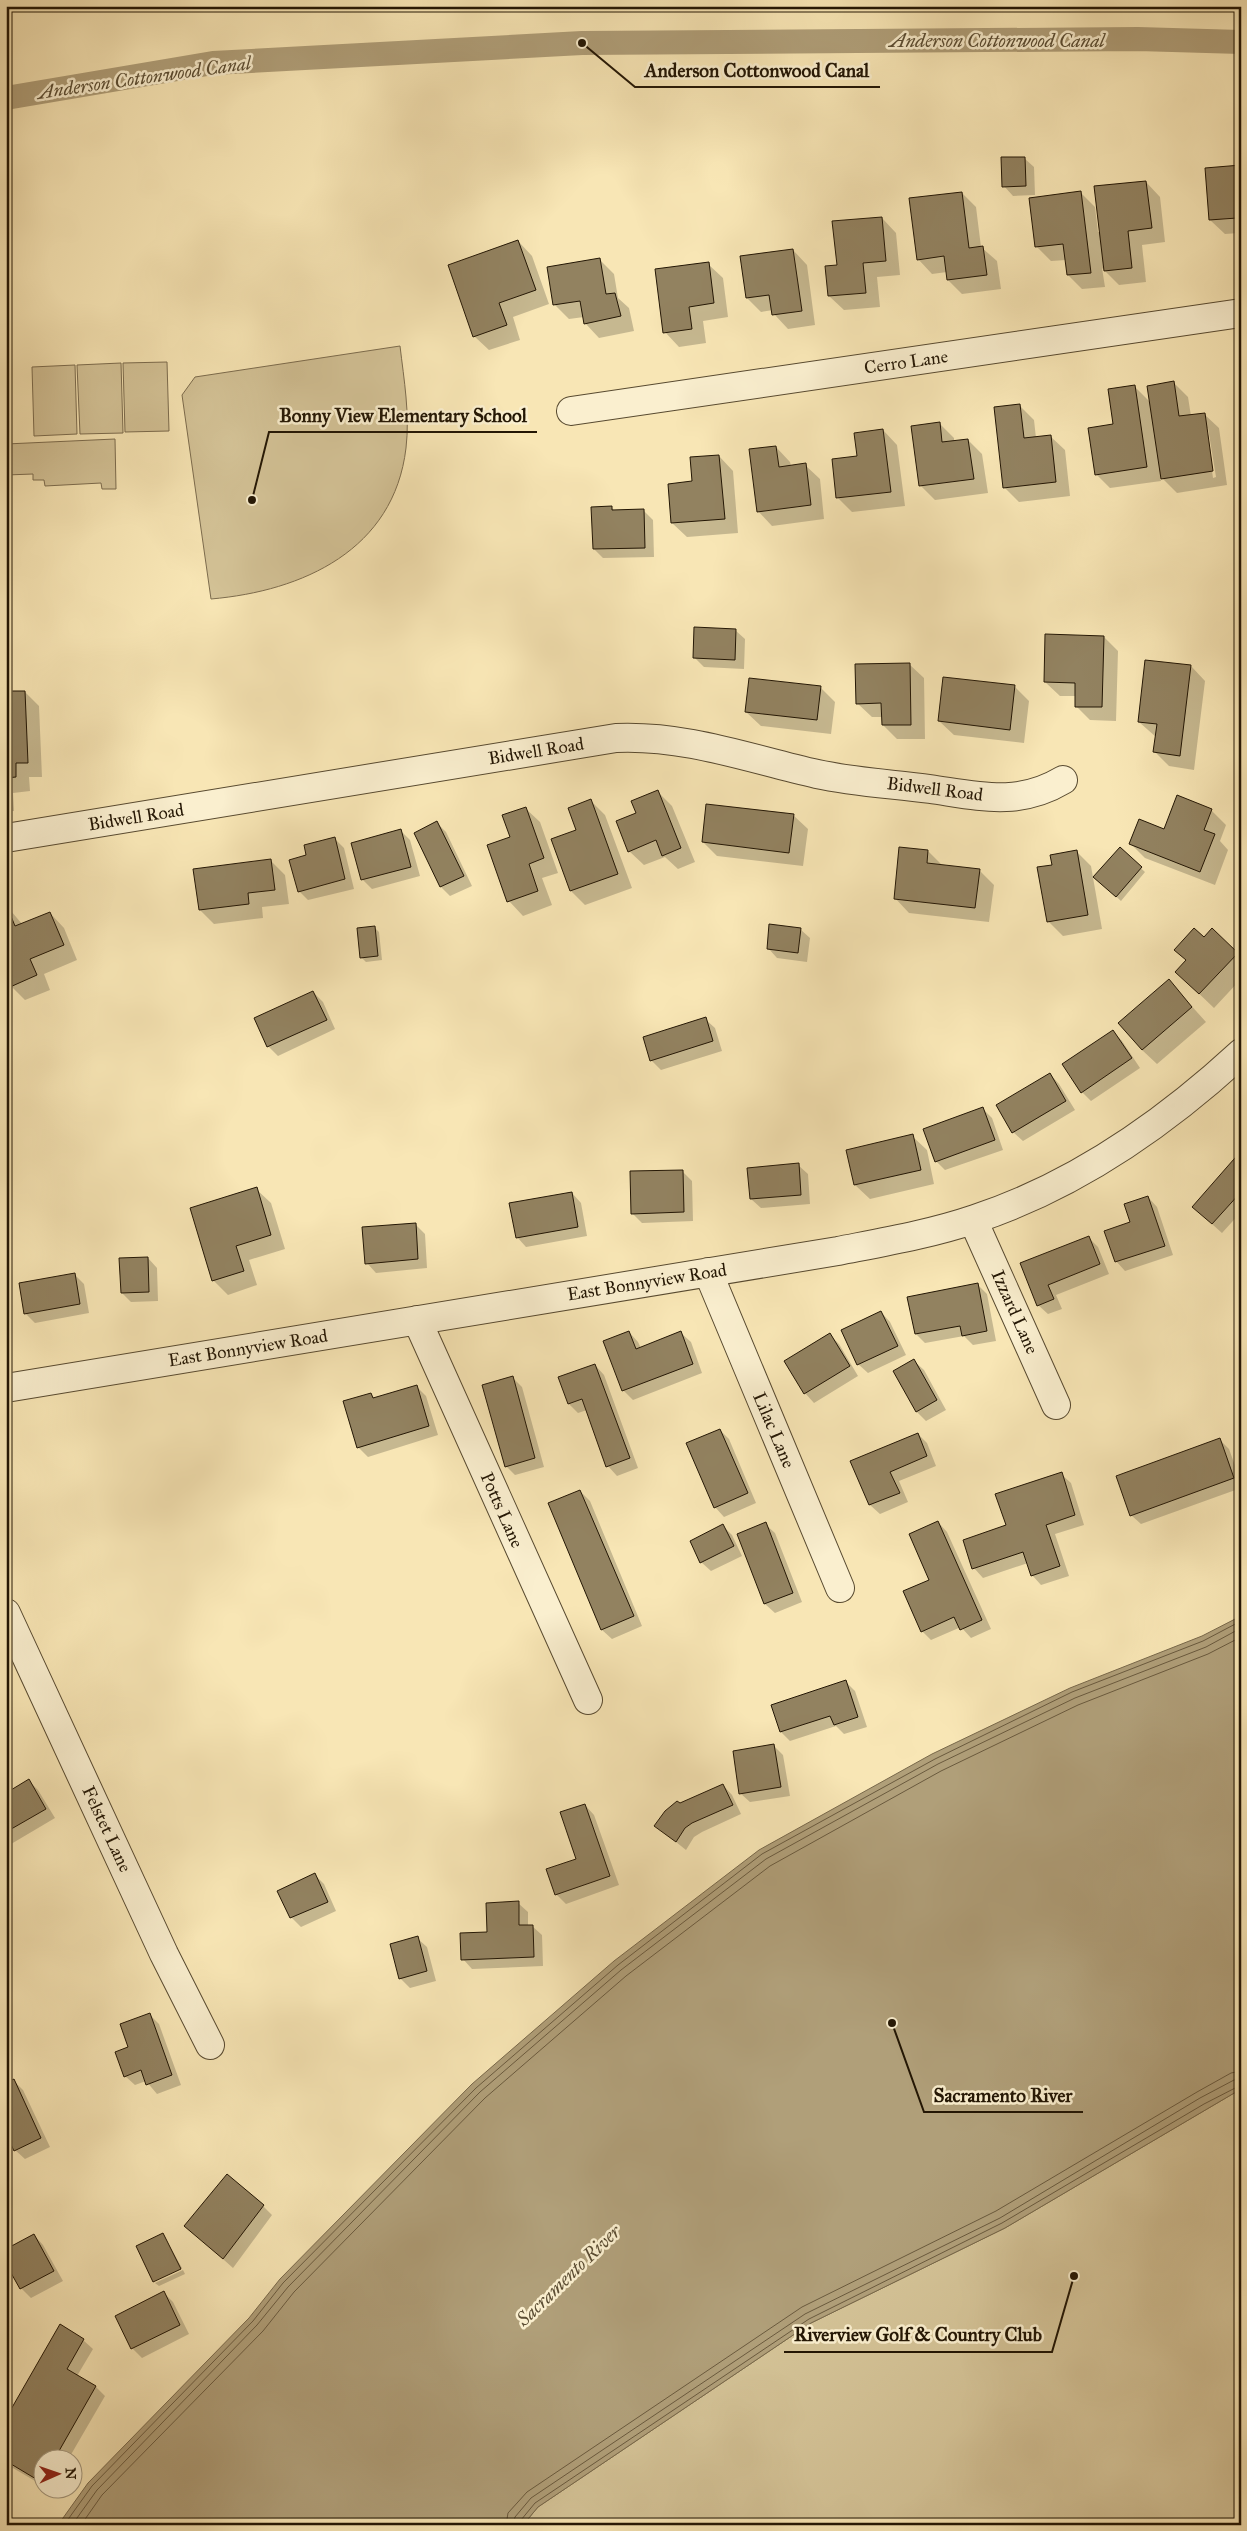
<svg xmlns="http://www.w3.org/2000/svg" width="1247" height="2531" font-family="'IM FELL Great Primer',serif">
	<rect width="100%" height="100%" fill="#f8e6b5"/>
	<filter id="stains"><feTurbulence type="fractalNoise" baseFrequency=".004" numOctaves="4"/><feColorMatrix values="0 0 0 0 .2 0 0 0 0 .09 0 0 0 0 .02 0 0 0 .5 -.17"/></filter>
	<radialGradient id="worn" r=".72"><stop offset=".6" stop-color="#630" stop-opacity="0"/><stop offset="1" stop-color="#630" stop-opacity=".3"/></radialGradient>
	<path fill="#d4c397" stroke="#7c6c4e" d="M400,346C404,380 410,414 406,448C394,550 303,591 211,599L182,395L195,377Z
		M167,362L169,431L125,432L123,363Z
		M121,363L123,433L80,434L77,365Z
		M75,365L77,434L34,436L32,367Z
		M115,439L116,489H102L101,483L45,486L44,480H33V474L6,475V444Z
		M1241,2089V2525H523L538,2507L811,2323L1005,2228Z"/>
	<path fill="#b09f79" stroke="#78684a" d="M1241,1616V2089L1005,2228L811,2323L538,2507L523,2525H58L88,2483L249,2318L280,2279L472,2084L614,1961L759,1850L932,1754L1070,1688L1202,1636Z"/>
	<path fill="#0003" fill-rule="evenodd" d="M1024,158L1034,167L1035,195L1013,196L1004,186Z
		M1241,166L1239,233L1225,234L1210,220Z
		M1146,182L1160,197L1165,242L1142,245L1146,282L1119,285L1102,268L1105,287L1082,289L1068,275L1066,260L1051,261L1037,247L1030,199L1081,193L1095,207L1098,232H1101Z
		M962,193L976,207L981,247L997,261L1001,289L962,294L948,280L947,272L932,274L918,259Z
		M882,218L896,233L900,275L877,277L880,307L844,310L829,296L838,266Z
		M518,241L532,256L549,304L513,317L520,340L489,350L474,336Z
		M793,250L807,265L815,325L788,329L774,314L773,310L761,312L747,298Z
		M600,260L614,274L618,298L629,308L634,331L599,338L585,323L584,317L569,319L555,305L548,268Z
		M708,264L723,278L728,317L703,321L706,343L679,347L665,332Z
		M1174,383L1188,397L1191,416L1204,414L1219,428L1227,485L1177,493L1160,476L1161,481L1110,488L1096,474L1115,425L1134,386L1151,403ZM1206,428H1208L1216,477L1213,478Z
		M1019,405L1034,420L1036,438L1050,436L1065,450L1070,496L1019,502L1004,487Z
		M939,423L954,438V442L968,440L982,454L988,493L935,500L921,486Z
		M883,430L897,445L905,506L852,512L838,498L858,457Z
		M776,447L790,462L791,466L805,465L820,479L824,519L772,526L758,511Z
		M719,456L733,471L738,533L687,537L672,523Z
		M611,507L615,511L643,510L653,520L654,557L603,558L594,549Z
		M735,630L745,639L744,669L704,667L695,658Z
		M1104,637L1118,651L1116,721L1090,720L1076,706V696H1060L1045,682Z
		M909,664L924,678L925,739H897L883,725V717H872L857,703Z
		M1191,666L1205,681L1194,770L1169,766L1155,752L1156,737L1139,722Z
		M1014,686L1029,701L1024,743L954,735L939,721Z
		M821,688L835,702L831,734L761,726L746,712Z
		M6,692H25L39,706L42,777H29L30,791L13,793L14,811H6Z
		M657,791L672,806L695,862L678,869L665,857L644,865L629,851L637,813Z
		M591,801L605,815L632,888L585,905L571,891L577,831Z
		M525,808L540,822L558,873L542,878L552,905L523,916L509,901L512,838Z
		M1211,810L1226,825L1220,841L1228,850L1215,885L1145,858L1131,844Z
		M793,815L808,829L803,866L717,856L703,842Z
		M437,823L446,832L472,886L450,896L441,887L415,833Z
		M401,831L410,840L420,876L372,889L362,879Z
		M334,838L344,848L354,889L308,900L299,891L308,856Z
		M1120,849L1145,872L1121,901L1095,877Z
		M928,851L943,866L979,870L994,885L989,922L909,913L895,898Z
		M1077,852L1091,866L1102,929L1063,936L1048,921L1053,866Z
		M271,861L285,875L289,904L262,907L263,918L214,924L200,910Z
		M6,905L22,924L50,913L64,928L77,960L44,974L50,990L25,1000L11,986Z
		M374,927L379,932L382,960L366,962L361,957Z
		M800,929L810,938L807,962L777,958L768,948Z
		M1212,930L1241,957V979L1214,1008L1191,986L1187,961Z
		M1169,981L1206,1022L1157,1064L1142,1050Z
		M313,992L323,1002L335,1029L278,1056L268,1046Z
		M705,1019L715,1028L722,1051L661,1070L652,1061L644,1038Z
		M1113,1031L1122,1041L1140,1068L1091,1101L1082,1092Z
		M1050,1074L1059,1084L1075,1110L1023,1141L1013,1132Z
		M983,1109L992,1118L1003,1150L945,1170L936,1161Z
		M912,1136L927,1150L934,1184L870,1199L855,1185L847,1151Z
		M1241,1153V1212L1222,1233L1203,1216Z
		M798,1165L808,1174L810,1204L761,1208L751,1199Z
		M682,1171L692,1181L693,1221L642,1223L632,1213Z
		M256,1189L271,1203L285,1249L249,1260L257,1285L228,1295L213,1280Z
		M572,1193L581,1203L587,1236L526,1247L517,1237Z
		M1148,1197L1157,1207L1173,1255L1125,1271L1116,1261L1132,1223Z
		M415,1224L425,1234L427,1268L376,1273L367,1263Z
		M1088,1237L1098,1247L1109,1274L1056,1295L1062,1309L1048,1314L1038,1305L1022,1264Z
		M148,1258L157,1268L158,1301L131,1302L122,1293Z
		M74,1274L84,1284L89,1313L35,1323L25,1313Z
		M978,1285L987,1294L996,1341L973,1345L964,1336L925,1343L916,1334Z
		M881,1312L890,1322L906,1355L868,1373L858,1364Z
		M629,1332L638,1342L641,1348L681,1333L691,1342L702,1373L633,1400L623,1390Z
		M830,1335L839,1344L858,1376L814,1403L805,1393Z
		M914,1361L924,1370L946,1410L926,1421L917,1412L894,1372Z
		M595,1365L604,1375L638,1468L617,1476L608,1466L587,1410L578,1413L569,1404Z
		M513,1378L522,1387L544,1467L515,1475L506,1466Z
		M416,1386L426,1396L438,1435L368,1457L358,1447L371,1394L375,1399Z
		M720,1430L729,1439L756,1503L724,1517L715,1507Z
		M918,1434L927,1443L936,1466L899,1481L908,1502L880,1514L870,1505L852,1461Z
		M1220,1440L1229,1449L1241,1482V1488L1141,1524L1131,1515Z
		M1061,1474L1071,1483L1084,1525L1055,1534L1069,1576L1041,1585L1032,1575L1028,1563L983,1578L974,1568L1008,1526Z
		M580,1491L590,1501L642,1626L612,1639L602,1630L550,1504Z
		M938,1522L947,1532L991,1629L971,1638L961,1627L931,1640L922,1631Z
		M765,1524L775,1533L802,1602L775,1613L765,1604L738,1535Z
		M723,1526L732,1535L742,1556L711,1571L701,1562Z
		M846,1682L855,1691L867,1727L844,1734L836,1726L790,1741L781,1732Z
		M774,1746L783,1755L790,1796L750,1802L740,1793Z
		M29,1781L38,1790L55,1818L6,1847V1795Z
		M723,1785L732,1795L741,1814L702,1832L694,1837L686,1850L656,1826L680,1805Z
		M585,1805L594,1815L619,1885L566,1904L556,1894L578,1859Z
		M315,1875L324,1884L336,1911L301,1927L291,1917Z
		M518,1903L528,1912V1926H532L542,1935L543,1966L472,1969L463,1959Z
		M417,1938L427,1947L436,1981L410,1988L400,1978Z
		M150,2015L159,2024L181,2085L157,2094L146,2081L135,2085L125,2076L130,2048Z
		M14,2081L23,2090L50,2147L25,2159L15,2150Z
		M263,2206L272,2215L233,2268L196,2235Z
		M163,2234L182,2268L154,2280Z
		M34,2235L43,2245L63,2281L31,2298L21,2288L6,2261Z
		M183,2270L185,2274L159,2286L155,2283Z
		M164,2293L173,2302L189,2334L142,2358L132,2348Z
		M83,2340L93,2349L77,2376L96,2387L105,2396L69,2458H42V2485L6,2464V2421Z"/>
	<g fill="none" stroke-linecap="round" stroke-linejoin="round">
		<path stroke="#6a5a3e" stroke-width="1" d="M64,2525L92,2486L253,2321L283,2283L476,2088L618,1965L762,1854L935,1759L1072,1692L1203,1641L1241,1621
			M72,2525L97,2490L257,2325L288,2287L480,2092L621,1970L766,1859L938,1764L1075,1698L1206,1647L1241,1628
			M81,2525L102,2495L263,2331L294,2292L485,2098L626,1976L770,1866L941,1771L1078,1705L1208,1654L1241,1637
			M506,2525L508,2513L527,2492L802,2307L996,2211L1197,2092L1231,2073L1241,2071
			M513,2525L515,2517L531,2498L805,2314L1000,2218L1200,2098L1234,2080L1241,2079
			M519,2525L521,2520L535,2503L809,2319L1002,2223L1204,2104L1241,2085"/>
		<path stroke="#b09f79" stroke-width="24" d="M6,98L213,63L582,43L1138,39L1241,42"/>
	</g>
	<path fill="#928260" stroke="#231604" d="M1001,157H1025L1026,186L1002,187Z
		M1241,165V245H1239L1237,218L1209,220L1205,168Z
		M1146,181L1152,228L1128,231L1132,268L1104,271L1094,186Z
		M1081,191L1091,273L1067,275L1063,244L1035,247L1029,198Z
		M962,192L969,248L983,246L987,275L947,280L944,256L917,260L909,198Z
		M882,217L886,261L863,263L866,293L828,296L825,266L837,265L832,221Z
		M518,240L536,290L499,303L507,325L473,337L448,265Z
		M793,249L802,311L772,315L769,295L746,298L740,256Z
		M600,258L606,294L615,293L621,316L584,324L580,301L553,305L547,267Z
		M709,262L714,303L689,307L692,329L663,333L655,269Z
		M1174,381L1179,416L1205,413L1213,471L1161,479L1147,386Z
		M1135,385L1147,467L1095,475L1088,428L1113,424L1108,389Z
		M1020,404L1024,438L1051,435L1056,482L1003,488L994,407Z
		M940,422L942,442L968,439L974,479L919,486L911,426Z
		M883,429L891,492L836,498L832,459L857,456L854,433Z
		M776,446L779,467L806,463L811,505L757,512L749,449Z
		M719,455L725,519L671,523L668,484L692,481L690,457Z
		M612,506V510L644,509L645,548L593,549L591,507Z
		M694,627L736,629L735,660L693,658Z
		M1045,634L1104,636L1102,707H1075V683L1044,682Z
		M1145,660L1191,665L1180,756L1153,752L1157,724L1138,722Z
		M910,663L911,725H882L881,703L856,704L855,664Z
		M943,677L1015,685L1010,730L938,721Z
		M749,678L821,686L817,720L745,712Z
		M6,691H25L28,763H16V777L6,778Z
		M658,790L681,848L662,856L656,840L628,852L616,821L636,813L631,801Z
		M1177,795L1212,809L1204,830L1215,834L1200,872L1129,844L1139,819L1164,829Z
		M591,799L618,874L570,891L551,839L576,830L568,808Z
		M706,804L794,814L789,853L702,842Z
		M526,807L544,858L529,864L538,891L507,902L487,845L510,837L502,815Z
		M437,821L464,876L440,887L414,833Z
		M401,829L411,867L361,880L351,843Z
		M335,837L345,879L298,892L289,860L306,855L304,845Z
		M899,847L928,850L927,863L980,869L975,908L894,899Z
		M1120,847L1142,867L1116,897L1093,877Z
		M1077,850L1088,915L1047,922L1037,867L1052,865L1050,855Z
		M271,859L275,890L248,893L249,904L199,910L193,869Z
		M6,904L15,926L50,912L64,945L30,959L37,975L10,987L6,978Z
		M769,924L801,928L798,953L767,949Z
		M375,926L378,956L360,958L357,928Z
		M1194,928L1204,937L1212,928L1238,953L1199,994L1175,972L1186,960L1174,950Z
		M1169,979L1192,1007L1142,1050L1118,1023Z
		M313,991L327,1020L267,1047L254,1018Z
		M706,1017L713,1041L650,1061L643,1037Z
		M1113,1030L1132,1058L1081,1093L1062,1064Z
		M1050,1073L1066,1101L1012,1133L996,1105Z
		M983,1107L995,1140L935,1162L923,1129Z
		M913,1134L921,1170L854,1185L846,1150Z
		M1241,1151V1192L1212,1224L1192,1207Z
		M799,1163L801,1195L750,1199L747,1168Z
		M683,1170L684,1212L631,1214L630,1171Z
		M257,1187L271,1235L236,1246L244,1271L212,1281L190,1208Z
		M572,1192L578,1227L516,1238L509,1203Z
		M1148,1196L1165,1246L1115,1262L1104,1231L1130,1222L1124,1204Z
		M416,1223L418,1259L365,1264L362,1227Z
		M1089,1236L1100,1264L1048,1285L1054,1299L1037,1306L1020,1263Z
		M148,1257L149,1292L121,1293L119,1258Z
		M75,1273L80,1304L24,1314L19,1283Z
		M978,1283L987,1331L962,1336L960,1326L915,1334L907,1297Z
		M881,1311L898,1346L857,1365L841,1330Z
		M629,1331L636,1349L681,1331L693,1364L622,1391L603,1341Z
		M830,1333L850,1366L804,1394L784,1361Z
		M914,1359L937,1400L916,1412L893,1371Z
		M595,1364L630,1458L606,1467L582,1399L568,1404L558,1377Z
		M513,1376L535,1458L505,1467L482,1385Z
		M417,1385L429,1426L357,1448L343,1401L371,1393L373,1398Z
		M720,1429L748,1493L714,1508L686,1443Z
		M918,1433L927,1456L890,1472L900,1493L869,1505L850,1461Z
		M1220,1438L1234,1478L1130,1516L1116,1476Z
		M1062,1472L1075,1515L1046,1525L1060,1566L1031,1576L1023,1552L972,1569L963,1540L1006,1525L995,1494Z
		M580,1490L634,1616L601,1630L548,1503Z
		M938,1521L982,1620L960,1630L954,1617L921,1632L903,1591L929,1580L909,1534Z
		M766,1522L793,1593L764,1604L737,1534Z
		M723,1524L734,1546L700,1563L690,1541Z
		M846,1680L858,1717L834,1725L830,1716L780,1732L771,1705Z
		M774,1744L781,1787L739,1794L733,1751Z
		M29,1779L46,1809L6,1832V1793Z
		M723,1784L733,1805L692,1823L685,1828L676,1842L654,1826L665,1811L677,1801L680,1803Z
		M585,1804L610,1876L555,1895L546,1869L576,1859L560,1812Z
		M315,1873L328,1902L290,1918L277,1891Z
		M519,1901V1925H533L534,1957L461,1960L460,1933L487,1932L486,1903Z
		M418,1936L427,1971L399,1979L390,1944Z
		M150,2013L172,2075L146,2085L141,2070L124,2077L115,2052L128,2047L120,2024Z
		M14,2079L41,2138L14,2151L6,2134V2083Z
		M227,2174L264,2205L223,2259L184,2226Z
		M163,2233L181,2269L153,2282L136,2246Z
		M34,2234L54,2271L20,2289L6,2264V2249Z
		M164,2291L180,2325L131,2349L115,2316Z
		M60,2324L84,2339L67,2369L96,2386L55,2458H42L41,2482L6,2461V2418Z"/>
	<g fill="none" stroke-linecap="round" stroke-linejoin="round">
		<g stroke="#584a30" stroke-width="30">
			<path id="minor" d="M571,411L1241,313
				M6,838L616,738C687,735 750,759 817,774C854,782 893,784 930,789C979,796 1018,807 1063,780
				M973,1220L1056,1405
				M708,1272L840,1588
				M417,1320L588,1700
				M6,1388L838,1251C884,1242 931,1234 975,1219C1075,1186 1164,1124 1241,1053
				M6,1613L164,1954L210,2045"/>
		</g>
		<use href="#minor" stroke="#faefcf" stroke-width="28"/>
	</g>
	<g text-anchor="middle" stroke-width="5" stroke-linejoin="round" paint-order="stroke">
		<g font-size="18" fill="#231604" stroke="#faefcf">
			<text transform="translate(906 362) rotate(-8)" y="6">Cerro Lane</text>
			<text transform="translate(536 751) rotate(-9)" y="6">Bidwell Road</text>
			<text transform="translate(935 789) rotate(7)" y="6">Bidwell Road</text>
			<text transform="translate(136 817) rotate(-9)" y="6">Bidwell Road</text>
			<text transform="translate(647 1282) rotate(-9)" y="6">East Bonnyview Road</text>
			<text transform="translate(1015 1312) rotate(66)" y="6">Izzard Lane</text>
			<text transform="translate(248 1348) rotate(-9)" y="6">East Bonnyview Road</text>
			<text transform="translate(774 1430) rotate(67)" y="6">Lilac Lane</text>
			<text transform="translate(502 1510) rotate(66)" y="6">Potts Lane</text>
			<text transform="translate(107 1829) rotate(65)" y="6">Felstet Lane</text>
		</g>
		<g font-size="19" font-style="italic" fill="#5b4d33" stroke="#faefcf">
			<text x="997" y="47">Anderson Cottonwood Canal</text>
			<text transform="translate(144 77) rotate(-8)" y="7">Anderson Cottonwood Canal</text>
			<text transform="translate(568 2275) rotate(-44)" y="7">Sacramento River</text>
		</g>
	</g>
	<path fill="none" stroke="#231604" stroke-width="2" d="M582 43L635 87H880M252 500L269 432H537M892 2023L924 2112H1083M1074 2276L1052 2352H784"/>
	<g fill="#231604" stroke="#faefcf" stroke-width="2">
		<circle cx="582" cy="43" r="5"/>
		<circle cx="252" cy="500" r="5"/>
		<circle cx="892" cy="2023" r="5"/>
		<circle cx="1074" cy="2276" r="5"/>
	</g>
	<g font-size="19" text-anchor="middle" font-weight="bold" fill="#231604" stroke="#faefcf" stroke-width="5" stroke-linejoin="round" paint-order="stroke">
		<text x="757" y="77">Anderson Cottonwood Canal</text>
		<text x="403" y="422">Bonny View Elementary School</text>
		<text x="1003" y="2102">Sacramento River</text>
		<text x="918" y="2341">Riverview Golf &amp; Country Club</text>
	</g>
	<rect width="1247" height="2531" fill="none" stroke="#f8e6b5" stroke-width="25"/>
	<rect x="8" y="8" width="1232" height="2516" fill="none" stroke="#231604" stroke-width="2.5"/>
	<rect x="12" y="12" width="1222" height="2506" fill="none" stroke="#231604"/>
	<g transform="translate(58 2474) rotate(88)"><circle r="24" fill="#faefcf" stroke="#a4987e"/>
	<path d="M0-4L9 19L0 12L-9 19Z" fill="#8f2418"/>
	<text y="-8" font-size="14" font-weight="bold" text-anchor="middle" fill="#231604">N</text>
	</g>
	<rect width="100%" height="100%" filter="url(#stains)"/>
	<rect width="100%" height="100%" fill="url(#worn)"/>
</svg>
